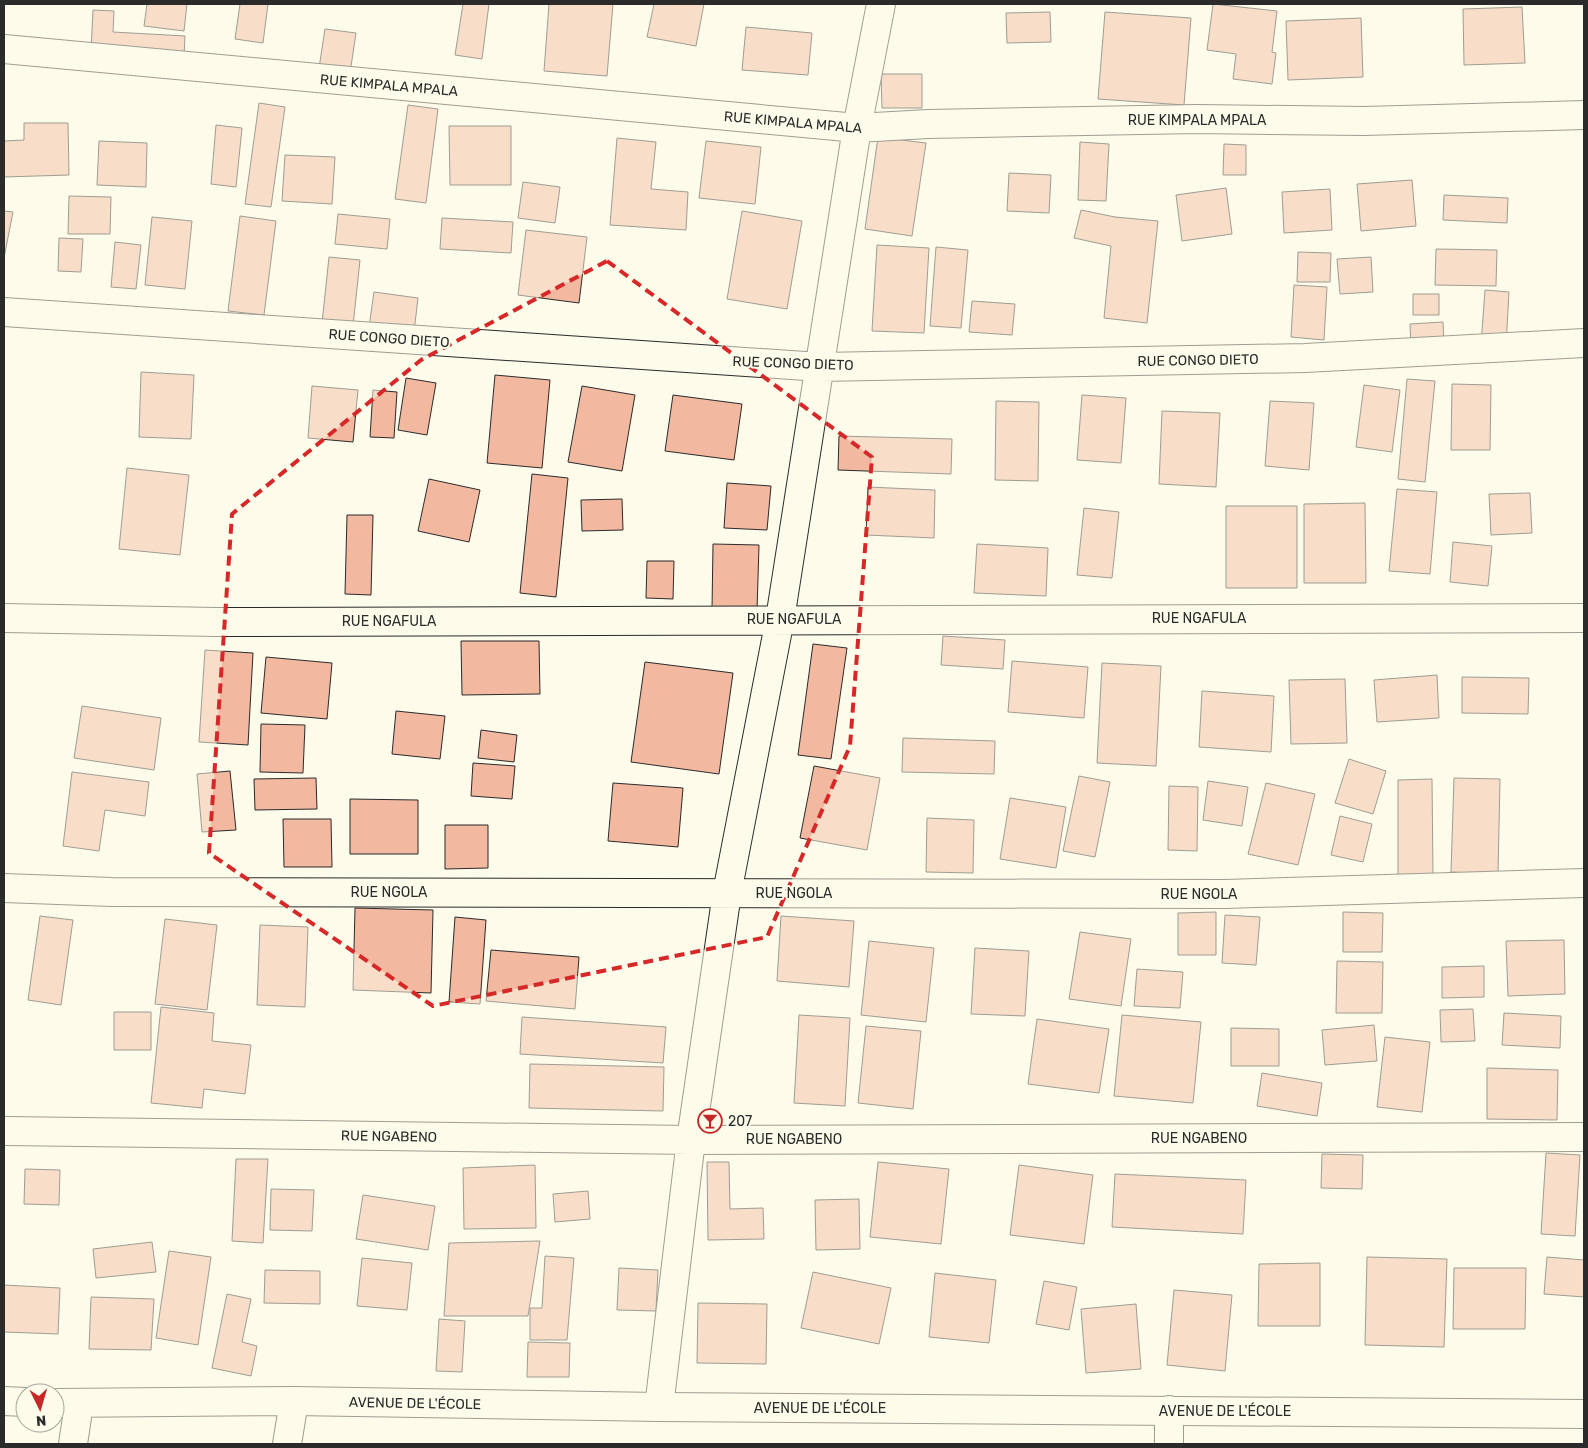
<svg xmlns="http://www.w3.org/2000/svg" width="1588" height="1448" font-family="Rubik,sans-serif">
	<rect width="100%" height="100%" fill="#fdfbea"/>
	<path fill="#f2b8a0" stroke="#2b2b2b" d="M147,4H187L184,31L144,26Z
		M240,4H268L263,43L235,39Z
		M463,4H489L482,59L455,55Z
		M549,4H613L607,76L544,71Z
		M654,4H704L696,46L647,37Z
		M1213,4L1277,11L1272,52L1276,53L1272,84L1233,79L1236,54L1207,50Z
		M1522,7L1525,63L1464,65L1463,9Z
		M93,10L114,11L113,32L185,36L184,57L91,52Z
		M1050,12L1051,42L1007,43L1006,13Z
		M1105,12L1191,18L1184,105L1098,99Z
		M1361,18L1363,77L1288,80L1286,21Z
		M746,27L812,33L808,75L742,70Z
		M325,29L356,33L350,73L319,68Z
		M881,74H922V108H882Z
		M259,103L285,107L271,207L245,204Z
		M408,105L438,109L426,203L395,199Z
		M24,123H68L69,175L4,177V141L24,140Z
		M216,125L242,128L236,187L211,184Z
		M449,126H511V185H450Z
		M878,137L926,143L912,236L865,229Z
		M617,138L656,142L651,189L688,192L686,230L610,225Z
		M99,141L147,143L146,187L97,185Z
		M706,141L761,147L755,204L699,198Z
		M1080,142L1109,144L1106,201L1078,200Z
		M1224,144L1246,145V175H1223Z
		M285,155L335,157L332,204L282,201Z
		M1009,173L1051,175L1049,213L1007,211Z
		M1412,180L1416,226L1361,231L1357,184Z
		M523,182L560,187L555,223L518,218Z
		M1226,188L1232,234L1182,241L1176,195Z
		M1330,189L1332,230L1284,233L1282,192Z
		M1444,195L1508,198L1507,223L1443,220Z
		M69,196L111,197L110,234H68Z
		M1081,210L1115,217L1158,221L1147,323L1104,318L1111,246L1074,238Z
		M4,211L13,212L4,258Z
		M742,211L802,221L787,309L727,299Z
		M338,214L390,219L387,249L335,244Z
		M240,216L276,221L264,315L228,311Z
		M152,217L192,221L185,289L145,285Z
		M442,218L513,222L511,253L440,249Z
		M526,230L587,237L579,303L518,295Z
		M59,238L83,239L81,272L58,271Z
		M115,242L141,245L136,289L111,287Z
		M877,245L929,248L924,333L872,331Z
		M936,247L968,250L961,328L930,326Z
		M1436,249L1497,250L1496,286L1435,285Z
		M1298,252L1331,253L1330,282H1297Z
		M329,257L360,260L353,326L322,323Z
		M1371,257L1373,292L1340,294L1337,259Z
		M1294,285L1327,287L1324,340L1291,337Z
		M1485,290L1509,292L1506,346L1481,344Z
		M374,292L418,298L414,332L369,327Z
		M1413,294H1439V315H1413Z
		M972,301L1015,304L1012,335L969,332Z
		M1443,322L1444,347L1411,349L1410,324Z
		M141,372L194,375L191,439L139,437Z
		M495,375L550,380L542,468L487,463Z
		M406,378L436,383L427,435L398,430Z
		M1407,379L1435,381L1425,482L1398,479Z
		M1452,384L1491,385L1490,450H1451Z
		M1364,385L1400,390L1392,452L1356,447Z
		M312,386L358,390L353,442L308,438Z
		M582,386L635,395L622,471L568,462Z
		M373,390L397,392L394,438L370,437Z
		M673,395L742,404L734,460L665,451Z
		M1082,395L1126,398L1121,463L1077,460Z
		M996,401L1039,402L1038,481L995,480Z
		M1270,401L1314,403L1309,470L1265,466Z
		M1162,411L1220,413L1216,487L1159,484Z
		M839,436L952,439L951,474L838,470Z
		M127,468L189,475L180,555L119,549Z
		M532,474L568,478L556,597L520,593Z
		M429,479L480,490L469,542L418,531Z
		M727,483L771,486L767,530L724,528Z
		M868,487L935,490L934,538L866,535Z
		M1397,489L1437,492L1430,574L1389,571Z
		M1530,493L1532,533L1491,535L1489,494Z
		M622,499L623,530L582,531L581,500Z
		M1365,503L1366,583H1304V504Z
		M1226,506H1297V588H1226Z
		M1084,508L1119,512L1112,578L1077,575Z
		M347,515H373L371,595L345,594Z
		M1453,542L1492,546L1488,586L1450,582Z
		M713,544L759,545L757,611L712,609Z
		M977,544L1048,548L1046,596L974,593Z
		M647,561H674L673,599L646,598Z
		M943,636L1005,640L1003,669L941,665Z
		M461,641H539L540,694L462,695Z
		M813,644L847,648L831,759L798,755Z
		M205,650L253,653L248,745L199,742Z
		M266,657L332,663L327,719L261,713Z
		M1012,661L1088,667L1084,718L1008,712Z
		M645,662L733,673L719,774L631,762Z
		M1102,663L1161,666L1156,766L1097,763Z
		M1437,675L1439,718L1377,722L1374,680Z
		M1462,677L1529,678L1528,714L1462,713Z
		M1345,679L1347,743L1291,744L1289,680Z
		M1202,691L1274,696L1271,752L1199,747Z
		M82,706L161,718L154,770L74,758Z
		M396,711L445,716L440,759L392,754Z
		M261,724L305,725L303,773L260,772Z
		M481,730L517,735L514,762L478,758Z
		M903,738L995,741L994,774L902,772Z
		M1349,759L1386,771L1373,814L1335,803Z
		M473,763L515,766L512,799L471,796Z
		M814,766L880,778L867,850L800,838Z
		M230,771L236,830L202,832L197,774Z
		M72,772L149,782L145,816L105,810L99,851L63,846Z
		M1079,776L1110,782L1095,857L1063,851Z
		M316,778L317,809L255,810L254,779Z
		M1454,778L1500,779L1498,874L1451,872Z
		M1432,779L1433,875H1398V780Z
		M1208,781L1248,787L1242,826L1203,820Z
		M613,783L683,788L678,847L608,841Z
		M1266,783L1315,794L1298,865L1248,854Z
		M1169,786L1198,787L1197,851L1168,850Z
		M1010,798L1066,807L1056,868L1000,859Z
		M350,799L418,800V854H350Z
		M1340,816L1372,824L1363,862L1331,855Z
		M927,818L974,820L973,873L926,872Z
		M283,819H331L332,867H284Z
		M445,825H488V868L445,869Z
		M355,908L433,910L431,993L353,990Z
		M1216,912V955H1178V913Z
		M1343,912L1383,913L1382,952H1343Z
		M1225,915L1260,917L1256,965L1222,963Z
		M40,916L73,920L61,1005L28,1000Z
		M781,916L854,921L849,987L777,981Z
		M455,917L486,920L480,1004L449,1002Z
		M165,919L217,925L207,1010L155,1004Z
		M260,925L308,927L305,1007L257,1005Z
		M1080,932L1131,939L1121,1006L1069,999Z
		M1564,940L1565,994L1508,996L1506,941Z
		M869,941L934,948L926,1022L861,1015Z
		M975,948L1029,951L1025,1016L971,1014Z
		M491,950L579,957L575,1009L486,1001Z
		M1337,961L1383,962L1382,1013H1336Z
		M1484,966V997L1442,998V967Z
		M1137,969L1183,972L1180,1008L1134,1006Z
		M161,1007L214,1013L212,1041L251,1045L245,1094L204,1089L202,1108L151,1103Z
		M1473,1009L1475,1041L1441,1042L1440,1010Z
		M114,1012H151V1050H114Z
		M1504,1013L1561,1016L1560,1048L1502,1045Z
		M799,1015L850,1018L845,1106L794,1103Z
		M1122,1015L1201,1022L1193,1103L1114,1096Z
		M522,1017L666,1027L663,1063L520,1054Z
		M1037,1019L1109,1029L1099,1093L1028,1084Z
		M1374,1025L1377,1061L1325,1065L1322,1030Z
		M866,1026L921,1031L913,1109L858,1103Z
		M1231,1028L1279,1029V1066H1231Z
		M1385,1037L1430,1042L1422,1112L1377,1107Z
		M530,1064L664,1067L663,1111L529,1108Z
		M1487,1068L1558,1070L1557,1120L1487,1119Z
		M1262,1073L1322,1083L1317,1116L1257,1106Z
		M1546,1153L1580,1155L1575,1236L1541,1234Z
		M1322,1154L1363,1155L1362,1189L1321,1188Z
		M236,1159H268L263,1243L232,1241Z
		M707,1162H729L730,1209L763,1208L764,1239L708,1240Z
		M878,1162L949,1169L941,1244L870,1237Z
		M535,1165L536,1228L464,1229L463,1168Z
		M1019,1165L1093,1175L1084,1244L1010,1235Z
		M25,1169L60,1170L59,1205L24,1204Z
		M1115,1174L1246,1180L1243,1234L1112,1227Z
		M271,1189L314,1190L312,1231L270,1230Z
		M588,1191L590,1219L555,1222L553,1194Z
		M363,1195L435,1206L428,1250L356,1239Z
		M859,1199L860,1249L816,1250L815,1200Z
		M540,1241L528,1316H444L449,1243Z
		M152,1242L156,1272L96,1278L93,1249Z
		M169,1251L211,1257L198,1345L156,1338Z
		M545,1256L574,1258L567,1340H530V1308H542Z
		M1367,1257L1447,1259L1444,1347L1365,1345Z
		M1547,1257L1584,1260V1297L1544,1294Z
		M362,1258L412,1263L407,1310L357,1306Z
		M1320,1263V1326H1258L1259,1264Z
		M619,1268L658,1270L656,1311L617,1310Z
		M1454,1268H1526L1525,1329H1453Z
		M265,1270L320,1271V1304L264,1303Z
		M813,1272L891,1288L879,1344L801,1328Z
		M935,1273L996,1280L989,1343L929,1337Z
		M1044,1281L1077,1287L1069,1330L1036,1324Z
		M4,1285L60,1288L58,1334L4,1332Z
		M1174,1290L1232,1295L1225,1371L1167,1365Z
		M227,1294L251,1299L242,1342L257,1346L251,1376L212,1368Z
		M91,1297L154,1299L151,1350L89,1349Z
		M698,1303L767,1304L766,1364L697,1363Z
		M1136,1304L1141,1369L1086,1373L1081,1309Z
		M439,1319L465,1321L462,1372L436,1371Z
		M528,1342L570,1343L569,1377H527Z"/>
	<g fill="none" stroke-linecap="round" stroke-linejoin="round">
		<g stroke="#2b2b2b" stroke-width="30">
			<path id="minor" d="M4,49L857,128L928,124L1197,119L1364,121L1584,115
				M4,312L820,367L1305,358L1584,343
				M4,618L216,622L1584,618
				M4,888L112,892L1225,894L1584,883
				M4,1131L691,1140L1584,1137
				M659,1407L691,1140L727,893L780,619L857,128L881,4
				M1169,1410V1444
				M73,1444L79,1404
				M287,1444L294,1401"/>
		</g>
		<g stroke="#2b2b2b" stroke-width="30">
			<path id="major" d="M4,1401L25,1402
				M55,1403L294,1401L659,1407L1584,1414"/>
		</g>
		<use href="#minor" stroke="#fdfbea" stroke-width="28"/>
		<use href="#major" stroke="#fdfbea" stroke-width="28"/>
	</g>
	<path d="M0 0H1588V1448H0ZM607,261L872,457L850,746L767,937L433,1006L209,853L232,514L421,360Z" fill="#fdfbea" fill-opacity=".55" fill-rule="evenodd"/>
	<path fill="none" stroke="#d62828" stroke-width="4" stroke-dasharray="10 6" stroke-linejoin="round" d="M607,261L872,457L850,746L767,937L433,1006L209,853L232,514L421,360Z"/>
	<defs>
		<g id="bar-ring" transform="scale(1.25)"><circle r="9.5" fill="#fdfbea" stroke="#c62828" stroke-width="1.5"/><path d="M-6-5H6L.8 .8V4.5H3.5V6h-7V4.5H-.8V.8Z" fill="#c62828"/></g>
	</defs>
	<g fill-rule="evenodd">
		<use href="#bar-ring" x="710" y="1121"/>
	</g>
	<g text-anchor="middle" stroke-width="4" stroke-linejoin="round" paint-order="stroke">
		<g font-size="14" fill="#2b2b2b" stroke="#fdfbea">
			<text transform="translate(389 85) rotate(5)" y="5">RUE KIMPALA MPALA</text>
			<text x="1197" y="125">RUE KIMPALA MPALA</text>
			<text transform="translate(793 122) rotate(5)" y="5">RUE KIMPALA MPALA</text>
			<text transform="translate(389 338) rotate(4)" y="5">RUE CONGO DIETO</text>
			<text transform="translate(1198 360) rotate(-1)" y="5">RUE CONGO DIETO</text>
			<text transform="translate(793 363) rotate(2)" y="5">RUE CONGO DIETO</text>
			<text x="1199" y="623">RUE NGAFULA</text>
			<text x="794" y="624">RUE NGAFULA</text>
			<text x="389" y="626">RUE NGAFULA</text>
			<text x="389" y="897">RUE NGOLA</text>
			<text x="794" y="898">RUE NGOLA</text>
			<text x="1199" y="899">RUE NGOLA</text>
			<text transform="translate(389 1136) rotate(1)" y="5">RUE NGABENO</text>
			<text x="1199" y="1143">RUE NGABENO</text>
			<text x="794" y="1144">RUE NGABENO</text>
			<text transform="translate(415 1403) rotate(1)" y="5">AVENUE DE L'ÉCOLE</text>
			<text x="820" y="1413">AVENUE DE L'ÉCOLE</text>
			<text x="1225" y="1416">AVENUE DE L'ÉCOLE</text>
		</g>
		<g font-size="14" fill="#2b2b2b" stroke="#fdfbea" text-anchor="start">
			<text x="728" y="1126">207</text>
		</g>
	</g>
	<rect width="1588" height="1448" fill="none" stroke="#2b2b2b" stroke-width="10"/>
	<g transform="translate(40 1408) rotate(175)"><circle r="24" fill="#fdfbea" stroke="#a9a89e"/>
	<path d="M0-4L9 19L0 12L-9 19Z" fill="#c62828"/>
	<text y="-8" font-size="14" font-weight="bold" text-anchor="middle" fill="#2b2b2b">N</text>
	</g>
</svg>
